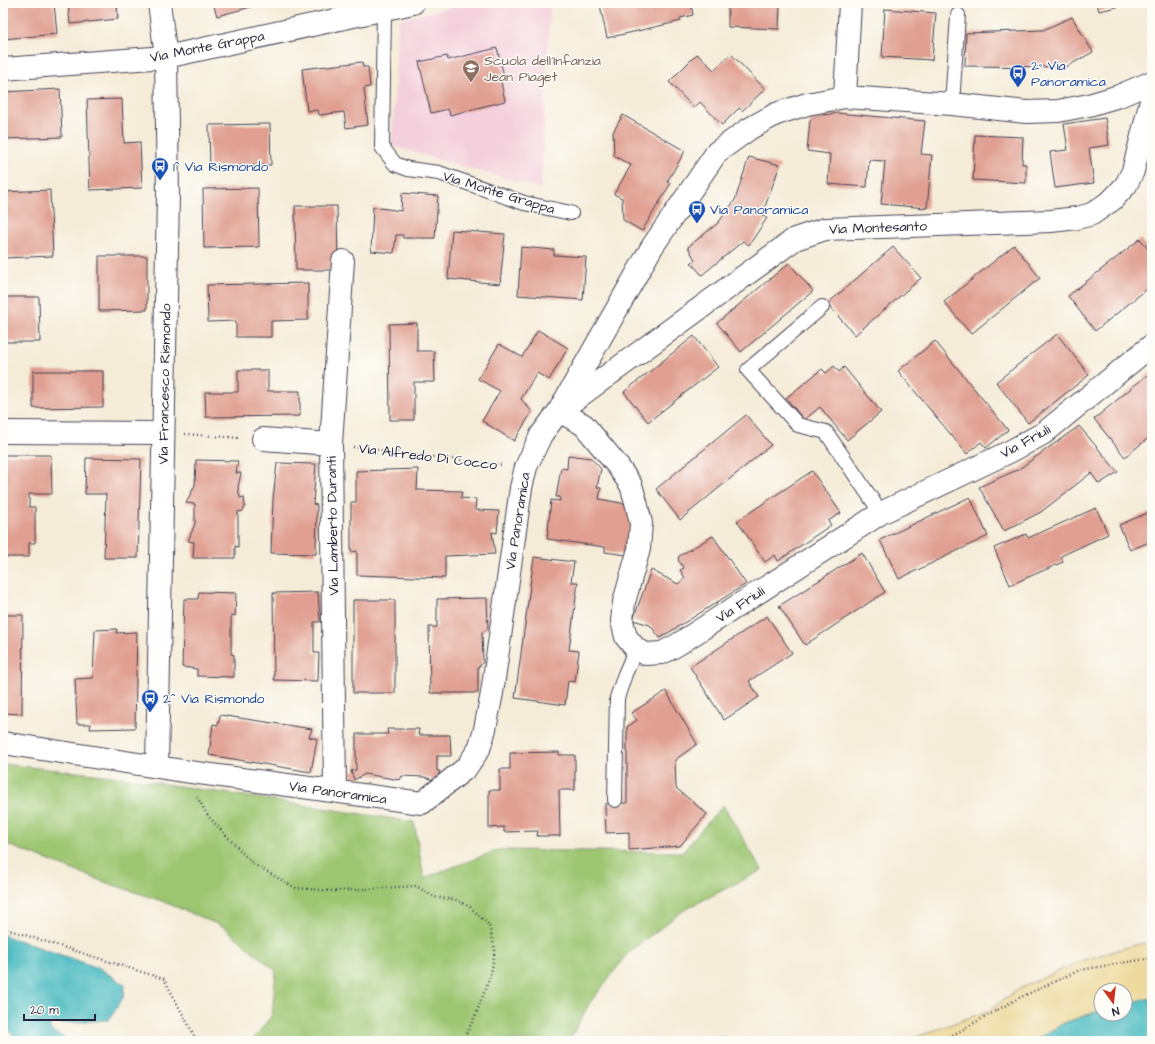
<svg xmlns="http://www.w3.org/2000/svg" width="1155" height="1044" font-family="'Architects Daughter',sans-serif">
	<rect width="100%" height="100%" fill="#fdfcf7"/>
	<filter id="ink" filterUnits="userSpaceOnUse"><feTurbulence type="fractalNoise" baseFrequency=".025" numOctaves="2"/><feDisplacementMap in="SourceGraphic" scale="8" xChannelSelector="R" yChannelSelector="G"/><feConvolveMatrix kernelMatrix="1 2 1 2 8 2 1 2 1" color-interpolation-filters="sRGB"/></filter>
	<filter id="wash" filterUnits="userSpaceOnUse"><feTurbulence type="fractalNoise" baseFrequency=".012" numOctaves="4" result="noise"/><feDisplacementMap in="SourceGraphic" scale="16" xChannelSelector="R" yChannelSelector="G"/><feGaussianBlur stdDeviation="0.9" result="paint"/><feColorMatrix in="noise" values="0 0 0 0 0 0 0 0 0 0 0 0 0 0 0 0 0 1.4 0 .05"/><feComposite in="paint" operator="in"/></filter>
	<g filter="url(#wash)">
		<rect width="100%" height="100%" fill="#f5ecd8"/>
		<path fill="#f4cfdc" d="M467,3H550L541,189L392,146L398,20Z"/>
		<path fill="#9dc671" stroke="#607456" d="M3,764L112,776L414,822L424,878L498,850L682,852L723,805L762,870L684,910L628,953L589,1004L569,1041H252L272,1015L276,971L224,927L162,901L107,883L3,843Z"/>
		<path fill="#eeda9e" stroke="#887e6c" d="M1152,943V998L1125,1003V990H1101V1010L1064,1023L1033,1041H905L990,1010L1017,990L1080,961L1138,944Z"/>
		<path fill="#4cbbc1" stroke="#376e7e" d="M3,935L99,968L125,985L124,996L109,1020L49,1024L51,1031L72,1041H17L8,1028L3,1023Z
			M1152,998V1041H1033L1064,1023L1101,1010V1014H1125V1003Z"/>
		<g id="blocks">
			<path fill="#e09f90" d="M3,3H54L57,34L3,39Z
				M68,3H117L118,19L70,24Z
				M213,3H250L251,7L217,16Z
				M605,3H691L693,15L680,18L681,21L607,38L600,5Z
				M728,3H776V4H780L779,29L728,27Z
				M1097,3H1130V4L1099,11Z
				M885,9L936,13L932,60L882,57Z
				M1072,17L1093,52L1066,67L965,66L966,33L1043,30Z
				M497,48L504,76L500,77L505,101L450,115L448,109L431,113L419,62L447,56L448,60Z
				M697,54L714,70L731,54L765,89L742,111L739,108L722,125L700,102L694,108L669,82Z
				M362,62L363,67H368L370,87L364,88L368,125L346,128L344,112L319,115L318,110L307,111L302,69Z
				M60,89L62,137L3,139V92Z
				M122,99L124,143L140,142L142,188L90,190L87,100Z
				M837,113L925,121L921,154L932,155L927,208L881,204L885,161L869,160L867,187L828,184L830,154L807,151L810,120L815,117L823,115Z
				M623,115L685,151L667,182L671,183L642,231L623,220L622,198L614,194L631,165L614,156L613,132Z
				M1105,118L1109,145L1089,148L1094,183L1055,188L1050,152L1068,150L1064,124Z
				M270,124L271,165L210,167L209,125Z
				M975,135L1023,137L1022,164H1026V183L973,180Z
				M749,157L780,165L762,215L767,218L749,245L743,241L702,275L691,263L695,260L688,247L718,223L735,200Z
				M258,188L259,247L204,248L203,189Z
				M50,190L53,256L3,258V192Z
				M402,193L438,196L435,238H403V235H396L394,253L371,251L373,207L401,211Z
				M295,206H337L338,270H296Z
				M452,230L505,234L500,284L448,279Z
				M1140,239L1152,254V285L1095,331L1068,296Z
				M1014,245L1040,278L971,334L944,302Z
				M521,247L554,250V255L586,257L583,300L518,295Z
				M893,247L921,278L855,335L827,304Z
				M99,256H147V310L99,311Z
				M789,263L813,291L741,352L717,323Z
				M308,283V320L271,321V337H236V321L208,322L207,285Z
				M3,297H39L40,342H3Z
				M417,323V351H434L435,382H414V420H390L389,324Z
				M538,330L568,348L549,380L537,373L521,399L532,412L514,441L482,421L500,391L478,379L499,344L522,357Z
				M1057,334L1089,375L1028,423L996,382Z
				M694,336L718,367L648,422L624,392Z
				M935,341L1008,430L986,448L981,442L967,454L898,371Z
				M834,366L839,372L844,367L881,412L847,440L820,407L804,420L786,398L822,369L826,373Z
				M238,370H268V391H300V416L206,417L205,392H238Z
				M33,371H103V407L33,408Z
				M1152,371V435L1125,457L1094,419Z
				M746,415L771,445L680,520L656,489Z
				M1079,426L1118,472L1099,484L1091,473L1041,512L1004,531L979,487L1019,469Z
				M3,455H51L52,494H29V507H35V543H29V557H3Z
				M568,455L591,458L601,469L597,487L601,488L599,499L626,504L632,520L626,555L605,552V547L547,539L551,500L560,501V497H556L561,468L567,469Z
				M86,458L141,459L138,558H104L106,494H85Z
				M196,460L238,461L236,473H241L238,487L240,498L244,497L245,507L243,511L238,512V547L235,546V558H193L194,542L188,541L195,524V504L186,503L195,485Z
				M277,463L316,464L313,504L317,505L316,554L271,553L273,499Z
				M418,469L417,490L462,491L461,498L476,499L475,510L499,511L497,533L492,532L495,554L445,556V578L357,575V551L351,552V502H356V471Z
				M812,471L841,513L828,521L831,525L778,561L775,555L765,562L737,521Z
				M970,497L988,536L899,579L880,540Z
				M1096,508L1108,534L1061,556L1063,562L1010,585L994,548L1026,534L1028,538Z
				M1152,511V541L1130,550L1119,525Z
				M713,536L746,584L660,638L650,625L633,620L651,570L678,584L685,578L680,570L684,568L678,560L679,556Z
				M862,553L885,592L805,645L779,606Z
				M534,557L574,562L571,582H578L569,650L579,651L575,682L568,681L565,705L515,698Z
				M199,592L236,593L235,616L231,615V654L234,655V677L197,676V669L182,667L184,599H198Z
				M318,592L320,622H314V653H319L318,681L274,680L273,593Z
				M487,598L488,629L482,632L483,663L478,667V693H430L429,627H437V599Z
				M353,600H395V693H353Z
				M3,615H23L22,714L3,713Z
				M767,616L792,653L749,681L759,697L724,720L690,667Z
				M117,629L116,633L137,632L135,728L90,729L91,724H77L75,679L93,678L95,630Z
				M666,691L697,744L675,760L676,788L707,814L680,846L629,850V832L606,833L605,804L627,803V727L637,720L631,713Z
				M220,715L312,729L309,737L317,739L311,772L209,755L213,724L218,725Z
				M387,729H419L418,735H450L451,756H437V771H440L436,781L424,777L402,776L400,780L365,774L354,780L351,771L356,770V734H388Z
				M559,752V755H575V790H559L560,836H537L538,831L504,832V827L489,828V790H500V769H510V753Z"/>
		</g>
	</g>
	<g filter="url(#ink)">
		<use href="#blocks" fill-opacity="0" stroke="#424053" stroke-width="1"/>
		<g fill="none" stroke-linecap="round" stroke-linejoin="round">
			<g stroke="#424053" stroke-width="16">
				<path id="service" d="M384,10L382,147L395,164L408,169L439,173L524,203L571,213
					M952,104L958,15
					M822,307L748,370L798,425L826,432L881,513
					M615,800L617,698L625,674L636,649"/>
			</g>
			<g stroke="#424053" stroke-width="24">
				<path id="minor" d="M3,69L166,57L413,3
					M845,97L850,3
					M1152,97L1133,171L1126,185L1112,200L1092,214L1077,218L1051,221L825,229L795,239L559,411L584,425L617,465L631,485L636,502L641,523L639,549L624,602L622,621L626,637L636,649L646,654L662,653L677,645L881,513L1011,451L1044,433L1152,345
					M3,432L163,433
					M263,439L331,444
					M3,743L190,772L422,803L466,768L479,749L485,729L492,693L521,488L526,467L541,435L559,411L652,247L717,152L749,129L776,114L807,104L845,97L952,104L1026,112L1058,111L1089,105L1119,96L1152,82
					M157,766L168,196L166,57L159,3
					M335,791L331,444L343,261"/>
			</g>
			<path stroke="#424053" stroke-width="2.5" stroke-dasharray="1 3" stroke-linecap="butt" d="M185,434L240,438
				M353,447L503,465
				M197,797L208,816L253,864L296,888L335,891L416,886L434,897L456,900L470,907L489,925L495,950L491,974L476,1014L463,1041
				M3,928L164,979L197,1041
				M707,1041L725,1037L734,1041
				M942,1041L1017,999L1080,970L1152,958"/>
			<use href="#service" stroke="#fff" stroke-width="14"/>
			<use href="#minor" stroke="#fff" stroke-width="22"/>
		</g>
	</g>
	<defs>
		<g id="school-pin" transform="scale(0.9)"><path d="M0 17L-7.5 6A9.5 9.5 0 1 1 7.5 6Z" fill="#8d6e63" stroke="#fdfcf7"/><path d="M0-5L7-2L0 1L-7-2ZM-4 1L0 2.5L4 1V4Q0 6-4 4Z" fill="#fff"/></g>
		<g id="bus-pin" transform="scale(0.9)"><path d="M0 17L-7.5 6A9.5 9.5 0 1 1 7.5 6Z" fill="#1a4fb4" stroke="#fdfcf7"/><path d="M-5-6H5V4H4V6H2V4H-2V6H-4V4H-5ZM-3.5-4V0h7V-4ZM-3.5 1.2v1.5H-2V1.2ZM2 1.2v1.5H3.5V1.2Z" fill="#fff"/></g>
	</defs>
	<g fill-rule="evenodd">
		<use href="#school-pin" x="471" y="68"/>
		<use href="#bus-pin" x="1018" y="73"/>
		<use href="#bus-pin" x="160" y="166"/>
		<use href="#bus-pin" x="697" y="209"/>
		<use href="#bus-pin" x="150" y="698"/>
	</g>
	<g text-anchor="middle" stroke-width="3" stroke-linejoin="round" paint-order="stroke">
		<g font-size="14" fill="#22223b" stroke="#fdfcf7">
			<text transform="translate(207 46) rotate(-11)" y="5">Via Monte Grappa</text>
			<text transform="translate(499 192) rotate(17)" y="5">Via Monte Grappa</text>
			<text transform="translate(878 227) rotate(-2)" y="5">Via Montesanto</text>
			<text transform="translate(164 384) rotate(-89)" y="5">Via Francesco Rismondo</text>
			<text transform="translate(1025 441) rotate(-29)" y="5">Via Friuli</text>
			<text transform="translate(428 456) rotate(7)" y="5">Via Alfredo Di Cocco</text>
			<text transform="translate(517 521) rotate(-81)" y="5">Via Panoramica</text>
			<text transform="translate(332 526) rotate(-91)" y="5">Via Lamberto Duranti</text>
			<text transform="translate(740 604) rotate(-33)" y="5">Via Friuli</text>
			<text transform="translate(338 792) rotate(8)" y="5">Via Panoramica</text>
		</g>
		<g font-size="14" fill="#785e54" stroke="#fdfcf7" text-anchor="start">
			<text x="484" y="65">Scuola dell'Infanzia<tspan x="484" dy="16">Jean Piaget</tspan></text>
		</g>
		<g font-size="14" fill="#164399" stroke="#fdfcf7" text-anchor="start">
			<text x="1031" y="70">2° Via<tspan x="1031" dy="16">Panoramica</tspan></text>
			<text x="173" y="171">1^ Via Rismondo</text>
			<text x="710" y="214">Via Panoramica</text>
			<text x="163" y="703">2^ Via Rismondo</text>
		</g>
	</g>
	<rect width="1155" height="1044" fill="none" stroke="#fdfcf7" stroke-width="16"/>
	<g transform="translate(1113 1002) rotate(165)"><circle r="19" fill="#fdfcf7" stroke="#a5a5ac"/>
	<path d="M0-3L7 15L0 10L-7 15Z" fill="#c8321e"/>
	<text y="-6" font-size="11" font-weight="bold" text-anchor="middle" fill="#22223b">N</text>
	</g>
	<path d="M24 1014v6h71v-6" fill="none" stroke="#22223b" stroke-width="2"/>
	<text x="30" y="1014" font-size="12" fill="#22223b" stroke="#fdfcf7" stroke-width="3" paint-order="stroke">20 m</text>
</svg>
